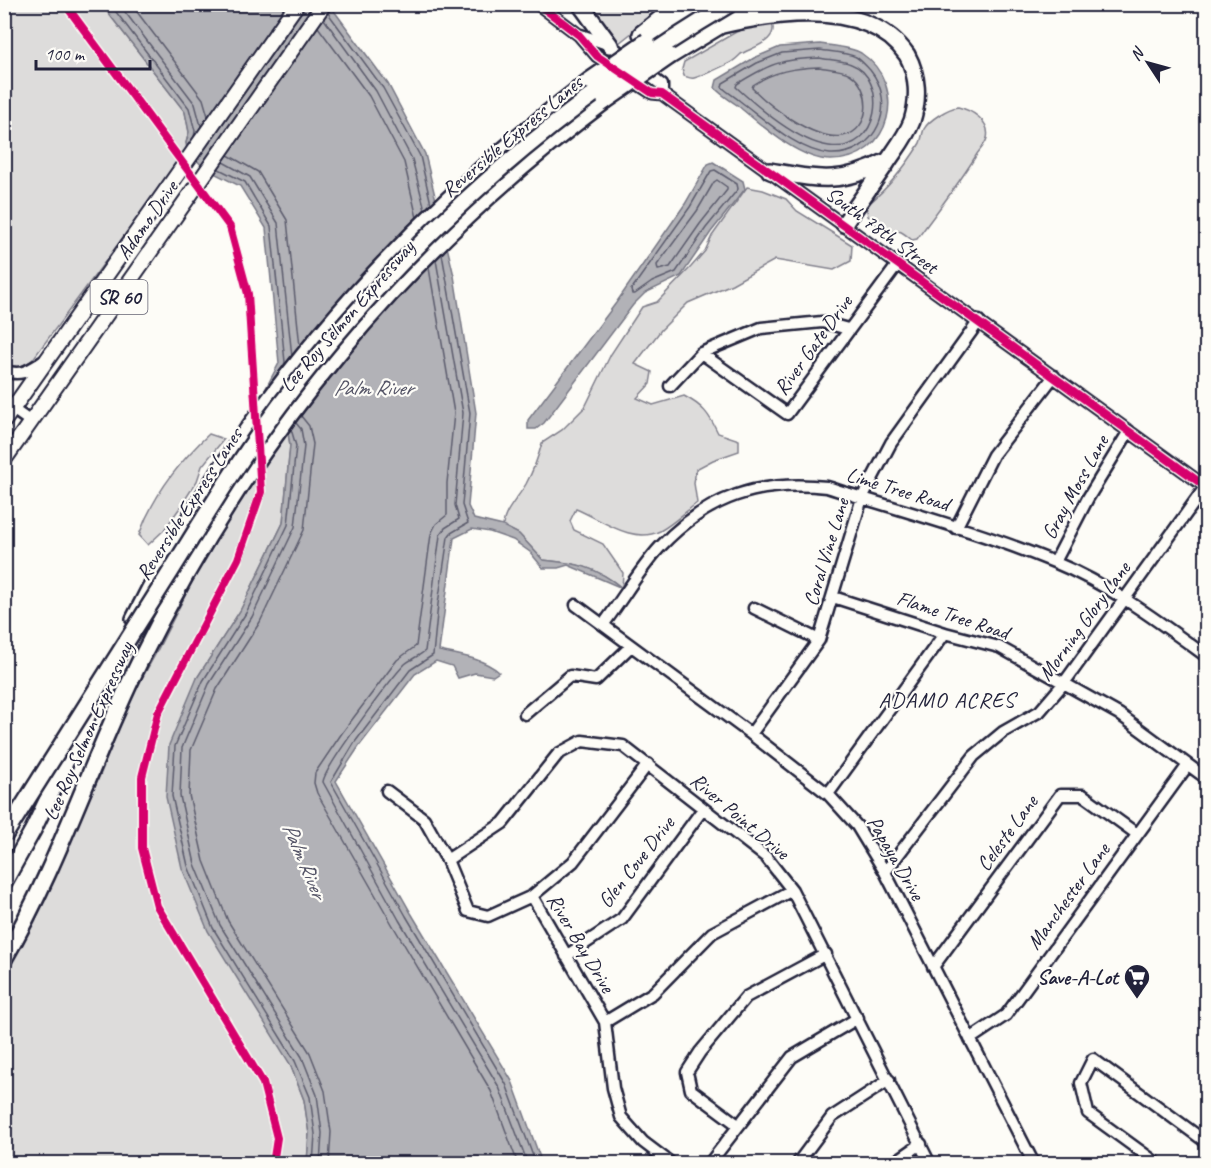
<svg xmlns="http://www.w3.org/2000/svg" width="1211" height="1168" font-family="Caveat,sans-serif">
	<rect width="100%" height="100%" fill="#fdfcf7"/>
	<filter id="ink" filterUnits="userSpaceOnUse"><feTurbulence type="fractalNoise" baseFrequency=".0167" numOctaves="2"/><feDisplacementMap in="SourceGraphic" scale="12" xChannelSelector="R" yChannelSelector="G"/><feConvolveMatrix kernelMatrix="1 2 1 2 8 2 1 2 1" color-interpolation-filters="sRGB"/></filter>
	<g filter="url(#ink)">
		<path fill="#dddcdb" stroke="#807f8b" stroke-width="1.5" d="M5,5H102L185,112L189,132L186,143L187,151L33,359C24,367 16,368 5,364Z
			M583,5H667L619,43Z
			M771,20C781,41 753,47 741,54C739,56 735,60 733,61C729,64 699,77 694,78C690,79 688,77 684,76L682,69L684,62L736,32Z
			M958,107C971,110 991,121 987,138C986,143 980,150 977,154C959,184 937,211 917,239L912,240C894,225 900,233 882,233L868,216L866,206C887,189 906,166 920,143C922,138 922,134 924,129C929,120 948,108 958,107Z
			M747,187L763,190L786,199L797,211L852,245L851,261L834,270L775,260L732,284L688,303L661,330L635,364L652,372L650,384L637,398L653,405L684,396C703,406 709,414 718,433L739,440V451L713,460L696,469L694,483L697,503C685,512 673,524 660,531C632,545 601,519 576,509L570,521L574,530L603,544L623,573L622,588C597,567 575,563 543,560L519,534L503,526C504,511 518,498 526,484C533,471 538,458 542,443L562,430L585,407L611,354L642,307L657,302L691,267L705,251L712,236Z
			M288,433L290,445L283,523L240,611L197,678L290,1064L304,1100L309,1134L307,1163H5L4,956L66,850L101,773L130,700L155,655L218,531L274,445Z
			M209,434L224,439L202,466L197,481L179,509L164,530L148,545L139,535C153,496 179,462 209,434Z"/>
		<path fill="#b2b2b7" stroke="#787885" stroke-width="1.5" d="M329,4L388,84L425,154L454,276L476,413L468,506L474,519L503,526L519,534L543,560C576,563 595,566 622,588L568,565L558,568H543L530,552L513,540L490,532L472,529L454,538L439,651C459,655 483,658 499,672L493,676L475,673L458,678L452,666L436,661L415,674L360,745L336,781L411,913L512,1081L542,1163H307L309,1134L304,1100L290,1064L208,931L182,868L166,797L169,745L197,678L240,611L283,523L290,445L288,433L270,432L264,412L265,390L279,363L266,228L240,186L204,168L191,154L186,143L189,132L185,112L102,5Z
			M820,44C832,46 851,47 861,53C909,85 892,160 831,160C799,160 760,124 737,105C729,99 721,95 715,88L717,80L754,58L780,47Z
			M713,162L743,181L745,189L711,232L681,276L645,293L633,305L544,423L536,429H528V420L616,303L685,204L708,164Z"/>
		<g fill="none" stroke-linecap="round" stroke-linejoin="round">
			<path stroke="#5c5c6d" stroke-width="1.5" d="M110,4L189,108L195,131L194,137
				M119,4L195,104L201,126
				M131,4L203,99L208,116
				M328,13L383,88L420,156L431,204
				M324,19L376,91L412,159L425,210
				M318,27L369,96L404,162L417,218
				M820,50C831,52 846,52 856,57C861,60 866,66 870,70C898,104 877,156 830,154C799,152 764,119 740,101C734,96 727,92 722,87L723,83L757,63L782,53Z
				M819,58C829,60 841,60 851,64C889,78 881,154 829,146C798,142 759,108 736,87L737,84C769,64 781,59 819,58Z
				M819,67C828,69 842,69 850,74C872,88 872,131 843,136C814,141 771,107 752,88L753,85C774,71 794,68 819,67Z
				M228,155L258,172L287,220L300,347
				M223,162L250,177L278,223L292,357
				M219,169L245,182L271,226L285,362L283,368
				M715,170L737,184L738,189L706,228L676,272L652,282L635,294H632L631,290L690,207L711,171Z
				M717,180L727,187V190L700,224L670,267L658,270L657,265L697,211L714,182Z
				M442,254L470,413L462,505L468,523L451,533L448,537L438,604L433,655L410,670L355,742L331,782L406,916L506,1084L536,1164
				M436,260L463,413L455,505L459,519L445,528L440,535L425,651C419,656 411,659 405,664C392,677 324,768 323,782L399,920L499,1087L528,1164
				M429,268L454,413L447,483V515L436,524L431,534L416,646L397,660L342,733L315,773L314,783L317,793L392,924L491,1091L518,1164
				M301,416L309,426L313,444L304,530L260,622L217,689L191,750L189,795L204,861L228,921L310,1053L325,1091L331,1132L329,1164
				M296,423L301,429L304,446L295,527L252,617L209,684L182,748L180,796L195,864L220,925L302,1057L317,1095L322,1133L320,1164
				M291,429L296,446L288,525L246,613L203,681L175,746L172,796L188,866L213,928L295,1061L310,1097L315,1134L313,1164"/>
			<g stroke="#22223b" stroke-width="15">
				<path id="minor" d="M538,4L579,35L597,56L615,68
					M581,35L610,45L628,59
					M643,71L662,85V94
					M630,79L652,93L662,94L1206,487
					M701,353L787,414L898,264
					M4,370C20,378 31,369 44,361
					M670,386L701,353L761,328L822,322L848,329
					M4,403L31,422
					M956,528L993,455L1054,376
					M1055,562L1088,498L1129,431
					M833,597L945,633L999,647L1119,714L1206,778
					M576,605L751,734L828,794L857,826L885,872L1034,1164
					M754,608L819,640
					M603,625C622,600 639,570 660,547C708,496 759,480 827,487C903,511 981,532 1054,562C1110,585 1158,621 1206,656
					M525,714L570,676L596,680L631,646
					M751,734L819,640L862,498L891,443L979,321
					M387,791L424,819L447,860L468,911L488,916L532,896L573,862L648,764
					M828,794L945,633
					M447,860L503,823L558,754L582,741L623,746L766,857L792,890L930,1164
					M885,872L974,756L1003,732L1040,711L1064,683L1206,486
					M532,896L605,1022L613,1088L621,1117L643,1142L672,1164
					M566,956L622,919L703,809
					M933,967L1060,795H1083L1137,834
					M605,1022L653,993L712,933L792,890
					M970,1039L1006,1015L1188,765
					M738,1125L691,1090L687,1072L700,1052L746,997L826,954
					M709,1164L792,1057L858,1018
					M797,1164L832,1117L889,1080
					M892,1164L921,1144
					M1158,1164L1088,1113L1081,1083L1093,1059L1206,1142"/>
			</g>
			<g stroke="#22223b" stroke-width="18">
				<path id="major" d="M4,421L297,4
					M4,460L324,4"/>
			</g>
			<g stroke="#22223b" stroke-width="20">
				<path id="highway" d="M580,4L610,45
					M718,26C781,11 869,0 907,55C918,75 919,99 912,121C906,137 895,150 886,164C872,184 858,204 844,224
					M641,34L679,4
					M647,41L705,4
					M670,56L756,4
					M770,171C818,179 840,185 885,162
					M134,619C242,403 397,226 589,81
					M4,882L33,830L91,708
					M4,959C59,864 91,761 139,663C251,436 403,252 605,101"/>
			</g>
			<use href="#minor" stroke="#fdfcf7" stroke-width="10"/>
			<use href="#major" stroke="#fdfcf7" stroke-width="14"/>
			<use href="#highway" stroke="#fdfcf7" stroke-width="15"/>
			<g stroke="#22223b" stroke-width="20" stroke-linecap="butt">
				<path id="highway-bridge" d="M589,81L647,41
					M605,101L670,56
					M4,836C58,751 112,665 166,579C203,520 238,461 280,405C402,243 555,107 730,4"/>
			</g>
			<use href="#highway-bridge" stroke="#fdfcf7" stroke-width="15"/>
			<g stroke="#fdfcf7" stroke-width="11">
				<path id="cycleway" d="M65,4L230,227L248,294L261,492L238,559L158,713L142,777V848L157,906L263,1083L277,1138L273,1164
					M538,4L579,35L597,56L652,93L662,94L1206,487"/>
			</g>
			<use href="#cycleway" stroke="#d6006c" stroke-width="8"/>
		</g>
	</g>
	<defs>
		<g id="supermarket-pin" transform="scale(1.35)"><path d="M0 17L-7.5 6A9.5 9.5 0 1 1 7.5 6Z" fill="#22223b" stroke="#fdfcf7"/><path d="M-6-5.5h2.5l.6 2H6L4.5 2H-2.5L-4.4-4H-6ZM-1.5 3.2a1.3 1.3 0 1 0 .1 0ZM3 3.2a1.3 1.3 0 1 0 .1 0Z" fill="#fff"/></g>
	</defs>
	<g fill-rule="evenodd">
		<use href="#supermarket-pin" x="1137" y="977"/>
	</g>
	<g text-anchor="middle" stroke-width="4.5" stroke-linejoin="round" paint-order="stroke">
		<rect fill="#fdfcf7" stroke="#646373" stroke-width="1.5" x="90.5" y="280" width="57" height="34" rx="4.5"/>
		<g font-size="20" font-weight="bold" fill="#22223b">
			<text x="119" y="304">SR 60</text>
		</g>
		<g font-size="21" fill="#22223b" stroke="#fdfcf7">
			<text transform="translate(512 136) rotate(-40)" y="7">Reversible Express Lanes</text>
			<text transform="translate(147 220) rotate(-55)" y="7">Adamo Drive</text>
			<text transform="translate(882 230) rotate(36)" y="7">South 78th Street</text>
			<text transform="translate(347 316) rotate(-49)" y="7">Lee Roy Selmon Expressway</text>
			<text transform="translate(813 345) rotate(-54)" y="7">River Gate Drive</text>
			<text transform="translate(1075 487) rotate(-61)" y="7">Gray Moss Lane</text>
			<text transform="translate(898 489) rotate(17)" y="7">Lime Tree Road</text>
			<text transform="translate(189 504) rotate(-57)" y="7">Reversible Express Lanes</text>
			<text transform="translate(826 552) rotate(-73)" y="7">Coral Vine Lane</text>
			<text transform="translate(953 615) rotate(18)" y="7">Flame Tree Road</text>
			<text transform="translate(1084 621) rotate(-54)" y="7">Morning Glory Lane</text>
			<text transform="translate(88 731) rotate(-66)" y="7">Lee Roy Selmon Expressway</text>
			<text transform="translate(740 816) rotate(40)" y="7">River Point Drive</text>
			<text transform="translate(1007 833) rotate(-54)" y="7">Celeste Lane</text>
			<text transform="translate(896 858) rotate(60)" y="7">Papaya Drive</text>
			<text transform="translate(636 862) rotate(-52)" y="7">Glen Cove Drive</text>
			<text transform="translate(1068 896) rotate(-54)" y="7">Manchester Lane</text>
			<text transform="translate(581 943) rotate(59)" y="7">River Bay Drive</text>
		</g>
		<g font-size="21" font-weight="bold" fill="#22223b" stroke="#fdfcf7" text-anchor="end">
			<text x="1118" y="984">Save-A-Lot</text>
		</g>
		<g font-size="22" font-style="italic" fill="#545466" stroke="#fdfcf7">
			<text x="373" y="395">Palm River</text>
			<text transform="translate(305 860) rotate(67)" y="8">Palm River</text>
		</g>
		<g font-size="22" letter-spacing="1.5" fill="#22223b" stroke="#fdfcf7">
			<text x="947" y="707">ADAMO ACRES</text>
		</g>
	</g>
	<rect width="1211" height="1168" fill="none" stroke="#fdfcf7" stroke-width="24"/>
	<rect x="12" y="12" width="1187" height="1144" fill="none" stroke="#22223b" stroke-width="2" filter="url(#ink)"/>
	<g transform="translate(1148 63) rotate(306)" stroke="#fdfcf7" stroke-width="4.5" paint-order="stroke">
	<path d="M0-4.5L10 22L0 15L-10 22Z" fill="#22223b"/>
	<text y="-9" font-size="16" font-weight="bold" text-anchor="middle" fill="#22223b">N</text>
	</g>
	<path d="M36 60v9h114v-9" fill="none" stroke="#22223b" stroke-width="3"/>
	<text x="45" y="60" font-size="18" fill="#22223b" stroke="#fdfcf7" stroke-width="4.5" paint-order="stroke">100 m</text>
</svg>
